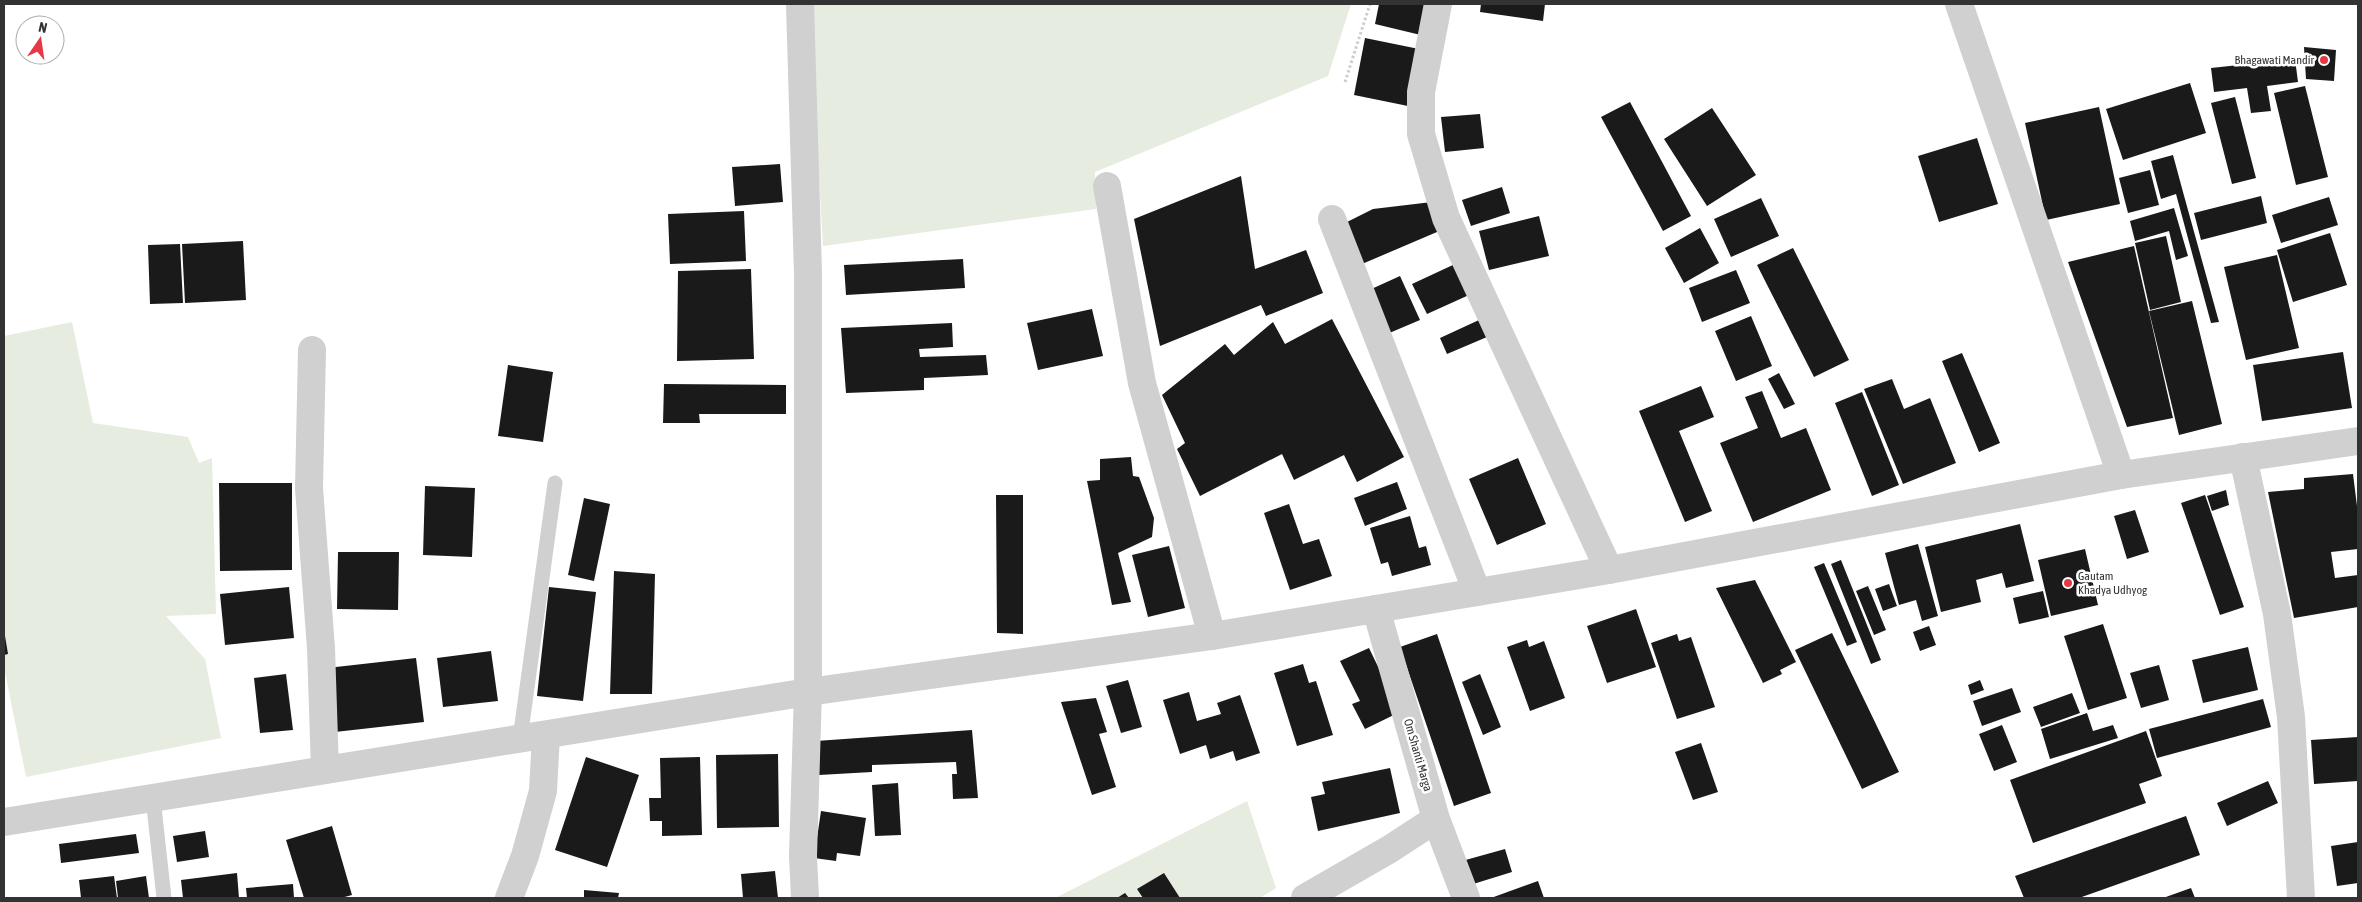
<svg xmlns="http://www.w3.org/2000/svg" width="2362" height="902" font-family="'Asap Condensed',sans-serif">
	<rect width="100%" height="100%" fill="#fff"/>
	<path fill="#e6ecdf" d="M809,4H1351L1328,76L1095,172L1096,209L823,246Z
		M72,322L93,423L188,437L199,463L212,458L216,614L166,616L205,659L221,738L26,777L4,667V336Z
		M1247,801L1276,888L1260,898H1055Z"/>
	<path fill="#1a1a1a" d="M1379,4H1437L1429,37L1375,24Z
		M1481,4H1545L1543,21L1480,12Z
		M1365,38L1419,49L1408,106L1354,95Z
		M2304,47L2336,50L2334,81L2306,79Z
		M2295,59L2298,82L2267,86L2271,111L2251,113L2247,88L2214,92L2211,68Z
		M2190,83L2206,133L2123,160L2106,109Z
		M2305,86L2328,177L2296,185L2274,93Z
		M2235,97L2256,178L2232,184L2211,103Z
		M1630,102L1691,216L1663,231L1601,117Z
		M2099,107L2120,204L2046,220L2025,123Z
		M1712,108L1756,175L1707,206L1664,139Z
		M1480,114L1484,148L1445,152L1441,117Z
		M1977,138L1998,204L1939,222L1918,156Z
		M2173,155L2183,192L2219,322L2211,323L2176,194L2161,199L2151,161Z
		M780,164L783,202L735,206L732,167Z
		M2150,170L2159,205L2128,213L2119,178Z
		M1241,176L1255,269L1306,250L1323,293L1266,316L1261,305L1160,346L1134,219Z
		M1502,187L1510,213L1471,226L1462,200Z
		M2261,196L2267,223L2201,240L2194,213Z
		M2329,197L2338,225L2281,243L2272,215Z
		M1761,198L1779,236L1731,257L1714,219Z
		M1432,202L1444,229L1355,267L1341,225L1373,209Z
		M2174,208L2188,256L2176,260L2169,231L2135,241L2130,221Z
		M744,211L746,261L670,264L668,214Z
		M1539,216L1549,256L1489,270L1479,231Z
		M1700,228L1719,263L1684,283L1665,248Z
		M2330,233L2347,285L2293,302L2277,250Z
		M2166,236L2181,302L2150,310L2135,243Z
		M243,241L246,300L185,303L182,244Z
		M180,244L183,303L150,304L148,245Z
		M2134,246L2173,418L2127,427L2068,262Z
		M1793,248L1849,360L1814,377L1757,265Z
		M2277,255L2299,348L2246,360L2224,267Z
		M963,259L965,288L846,295L844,265Z
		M1455,264L1469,295L1427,314L1412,284Z
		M751,269L754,359L677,361L678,271Z
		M1736,270L1750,303L1702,322L1689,288Z
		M1400,276L1420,320L1387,334L1367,291Z
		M2192,301L2222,424L2179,435L2149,311Z
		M1092,309L1103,356L1038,370L1027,323Z
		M1751,316L1772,366L1736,381L1715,331Z
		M1332,319L1404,457L1357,482L1344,455L1294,480L1282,454L1200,496L1177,449L1185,443L1162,395L1225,344L1234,355L1273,322L1285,344Z
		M1479,320L1487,337L1447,354L1440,338Z
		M952,323L953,347L919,349L920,357L986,355L988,375L924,378V390L846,393L841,328Z
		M2343,352L2352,408L2262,421L2253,365Z
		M1962,353L2000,443L1979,452L1942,361Z
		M508,365L553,372L543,442L498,436Z
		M1779,373L1795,404L1784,409L1768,379Z
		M1892,379L1904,409L1930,398L1956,463L1903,484L1864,389Z
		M664,384L786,385V414H699L700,423H663Z
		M1701,386L1714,417L1679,431L1712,511L1685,522L1639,411Z
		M1762,391L1781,438L1806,428L1831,490L1753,522L1720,443L1758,428L1745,397Z
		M1862,392L1899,485L1872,496L1835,403Z
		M1131,457L1133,476L1139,477L1154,518L1152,537L1118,553L1131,602L1112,605L1087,481L1100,480V459Z
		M1518,458L1546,524L1497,545L1469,479Z
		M2353,474L2358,514V549L2331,552L2335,578L2358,575V607L2294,618L2268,492L2304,489V478Z
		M1397,482L1407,509L1365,526L1354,498Z
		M219,483H292V570L220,571Z
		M425,486L475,488L472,557L423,555Z
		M2226,490L2229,505L2212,511L2207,496Z
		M996,495H1023V634L997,633Z
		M2205,495L2244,607L2220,615L2181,503Z
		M584,498L610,504L594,581L568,575Z
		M1289,504L1303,544L1319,539L1332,576L1290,590L1264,513Z
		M2135,510L2149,552L2127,559L2114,516Z
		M1410,516L1419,548L1426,546L1431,565L1392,576L1388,562L1381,564L1370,528Z
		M2020,524L2034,581L2006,588L2002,573L1976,580L1981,602L1941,612L1925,547Z
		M1918,544L1938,616L1922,621L1916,600L1899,605L1885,553Z
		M1169,546L1185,608L1148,617L1132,555Z
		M2085,549L2098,605L2051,616L2038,560Z
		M338,552H399L398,610L337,609Z
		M1841,560L1881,660L1871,664L1831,564Z
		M1824,563L1857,642L1847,646L1814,567Z
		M614,571L655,574L652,694H610Z
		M1755,580L1796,662L1780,670L1782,674L1763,683L1716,588Z
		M1889,584L1897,606L1883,611L1875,589Z
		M1868,586L1886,630L1874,635L1856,591Z
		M289,587L294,638L225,645L220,594Z
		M549,587L596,592L583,701L537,696Z
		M2043,591L2049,617L2019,624L2013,598Z
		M1636,609L1656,667L1607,683L1587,626Z
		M2103,624L2127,698L2088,710L2064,636Z
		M1929,626L1936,645L1920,651L1913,632Z
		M4,630L8,654L4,655Z
		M1832,633L1899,772L1862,789L1795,650Z
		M1437,634L1491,793L1454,806L1400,647Z
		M1677,634L1679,641L1691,637L1715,707L1677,719L1651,643Z
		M1527,640L1529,647L1544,641L1565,698L1530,711L1507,647Z
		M2248,647L2258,690L2203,703L2192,660Z
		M1369,648L1400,712L1365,729L1352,704L1360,701L1340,661Z
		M491,651L498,701L443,707L437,658Z
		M416,658L424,722L335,732L327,668Z
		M1303,664L1309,683L1316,681L1333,735L1297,746L1274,673Z
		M2159,665L2169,700L2141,708L2130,673Z
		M286,674L293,730L260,733L254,678Z
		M1480,674L1501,727L1483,735L1462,682Z
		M1128,680L1142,727L1121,733L1106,686Z
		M1980,680L1984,690L1971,695L1968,685Z
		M2012,688L2021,712L1982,726L1973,701Z
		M1189,692L1197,721L1221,714L1217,703L1240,695L1260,753L1236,761L1233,751L1210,759L1206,745L1180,754L1163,700Z
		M2072,693L2080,713L2041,727L2033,707Z
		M1096,698L1107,732L1099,734L1116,787L1092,795L1061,702Z
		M2263,699L2271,727L2157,758L2149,729Z
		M2087,713L2093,731L2113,725L2118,738L2050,759L2041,729Z
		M2002,725L2017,762L1994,771L1979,734Z
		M972,730L978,798L953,799L952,774H957L956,762L872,765V772L819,775L816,741Z
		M2146,731L2162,776L2139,784L2146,803L2033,843L2010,780Z
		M2358,737V781L2314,784L2311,740Z
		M1701,743L1718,792L1693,800L1675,752Z
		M778,754L779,827L717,828L716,755Z
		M586,757L639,775L607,867L555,850Z
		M700,757L702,835L662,836V821H650L649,798H661L660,758Z
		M1390,768L1400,813L1318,831L1311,797L1325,794L1322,782Z
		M2268,781L2278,803L2227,826L2217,803Z
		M898,783L901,835L875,836L872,785Z
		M821,811L866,818L860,856L837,853L836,861L814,858Z
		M2186,816L2200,855L2079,898H2024L2015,876Z
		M332,826L352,895L341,898H304L286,840Z
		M205,831L209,857L177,862L173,836Z
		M136,834L139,853L61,863L59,844Z
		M2358,842V883L2337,886L2331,846Z
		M1505,849L1512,872L1470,885L1462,861Z
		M775,871L778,898H743L741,874Z
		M237,873L239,898H183L181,880Z
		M1164,873L1180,898H1143L1137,889Z
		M114,876L117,898H81L79,880Z
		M146,876L149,898H118L116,881Z
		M1538,881L1544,898H1491Z
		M293,884L294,898H247L246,888Z
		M2191,888L2195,898H2163Z
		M584,890L619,893L618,898H584Z
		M1125,893L1129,898H1117Z"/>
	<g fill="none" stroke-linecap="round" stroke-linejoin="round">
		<path stroke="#cdcdcd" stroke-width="3" stroke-dasharray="2.5 2.5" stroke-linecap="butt" d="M1345,82L1370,4"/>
		<path stroke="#d0d0d0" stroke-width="15" d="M520,739L555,483
			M153,798L164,898"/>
		<path stroke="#d0d0d0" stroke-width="28" d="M800,4L808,273V692L803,856L805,898
			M1438,4L1421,92V134L1446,218L1609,570
			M1959,4L2121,475
			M1107,186L1142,383L1212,636
			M1332,219L1477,592
			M312,350L309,488L321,648L325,770
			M2243,457L2277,614L2291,717L2301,898
			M1376,609L1436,819L1466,898
			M509,898L525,856L543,791L546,735
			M1305,898L1390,849L1436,819"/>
		<path stroke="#d0d0d0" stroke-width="28" d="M4,822L808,692L1212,636L1376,609L1609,570L2121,475L2358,441"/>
	</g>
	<g fill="#e63946" stroke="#fff" stroke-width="2">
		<circle cx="2324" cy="60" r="5"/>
		<circle cx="2068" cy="583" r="5"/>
	</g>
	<g text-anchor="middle" stroke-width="5" stroke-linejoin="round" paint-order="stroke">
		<g font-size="12" fill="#333" stroke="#fff" text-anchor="end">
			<text x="2314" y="64">Bhagawati Mandir</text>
			<text x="2078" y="580" text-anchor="start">Gautam<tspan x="2078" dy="14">Khadya Udhyog</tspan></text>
		</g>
		<g font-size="12" fill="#333" stroke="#fff">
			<text transform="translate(1418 755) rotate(74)" y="4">Om Shanti Marga</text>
		</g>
	</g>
	<rect width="2362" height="902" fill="none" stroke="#333333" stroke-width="10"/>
	<g transform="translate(40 40) rotate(13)"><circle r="24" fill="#ffffff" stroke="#adadad"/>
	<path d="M0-4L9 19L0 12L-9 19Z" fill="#e63946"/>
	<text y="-8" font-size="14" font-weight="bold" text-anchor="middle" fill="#333333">N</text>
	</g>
</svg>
